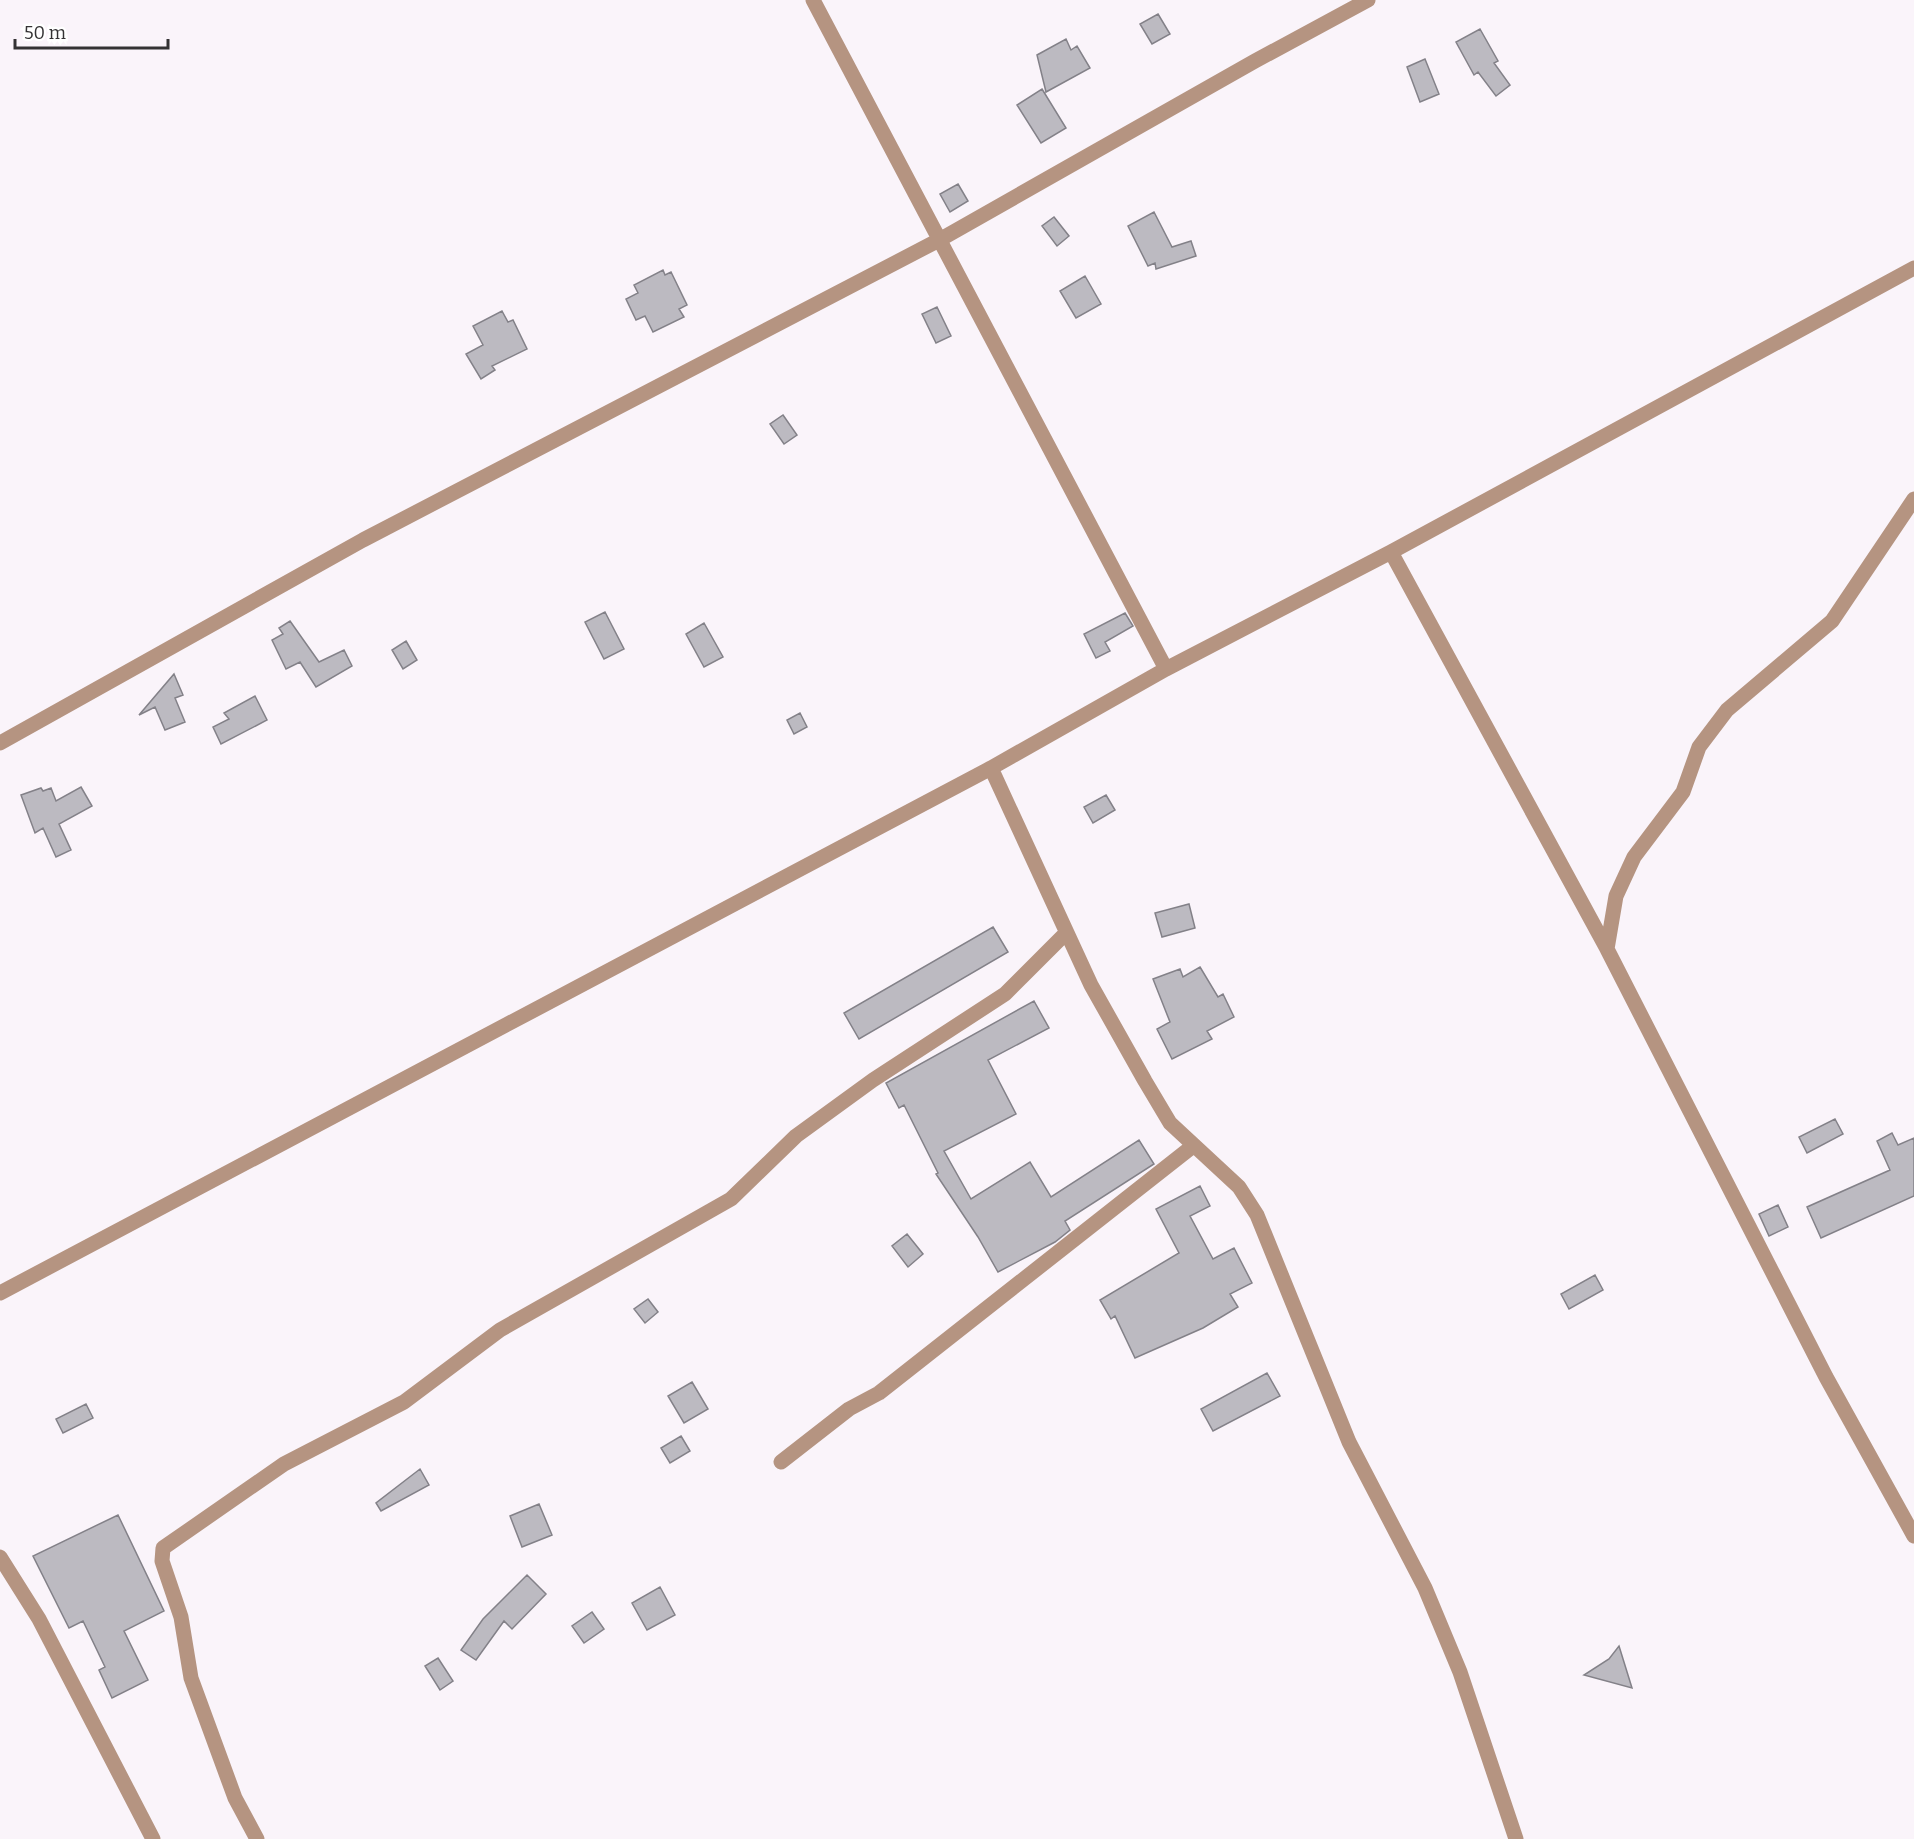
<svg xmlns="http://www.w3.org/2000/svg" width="1914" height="1839" font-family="Bitter,serif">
	<rect width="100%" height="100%" fill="#faf4fa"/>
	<path fill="#bcbac1" stroke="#838188" stroke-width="1.5" d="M1158,14L1170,34L1152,44L1140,24Z
		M1480,29L1498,61L1494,63L1510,85L1496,96L1478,72L1474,75L1456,42Z
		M1066,39L1071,50L1077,46L1090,68L1046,92L1037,55Z
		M1425,59L1439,94L1420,102L1407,67Z
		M1042,89L1066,128L1041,143L1017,105Z
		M958,184L968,201L950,212L940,194Z
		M1154,212L1172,247L1191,241L1196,256L1156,269L1155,263L1148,266L1128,226Z
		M1054,217L1069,236L1057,246L1042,226Z
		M663,270L665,275L671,272L687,305L679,309L684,317L653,332L645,316L636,320L626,299L638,293L634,285Z
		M1085,276L1101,304L1076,318L1060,291Z
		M937,307L951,336L936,343L922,314Z
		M502,311L508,322L513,320L527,349L492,366L495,370L481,379L466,354L483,345L473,326Z
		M783,415L797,435L784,444L770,424Z
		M605,612L624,649L604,659L585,622Z
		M1125,613L1133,626L1105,642L1110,651L1096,658L1084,634Z
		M290,621L319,662L344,650L352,666L316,687L300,662L286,669L272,640L283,634L279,628Z
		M704,623L723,657L704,667L686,634Z
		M406,641L417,660L403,669L392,650Z
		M174,674L183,695L175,698L185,722L165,730L155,707L139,715Z
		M255,696L267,720L221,744L213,727L229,719L224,713Z
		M800,713L807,727L794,734L787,720Z
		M81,787L92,806L59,824L71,850L56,857L43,828L35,833L21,795L41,788L43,791L51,788L56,801Z
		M1106,795L1115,810L1093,823L1084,807Z
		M1189,904L1195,928L1162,937L1155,913Z
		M993,927L1008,952L859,1039L844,1013Z
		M1200,967L1218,997L1223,994L1234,1017L1207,1031L1212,1039L1172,1059L1157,1029L1170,1022L1153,979L1180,969L1183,977Z
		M1034,1001L1049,1028L988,1060L1016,1114L944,1151L971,1199L1030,1162L1051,1197L1139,1140L1154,1164L1065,1221L1070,1230L1055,1242L998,1272L978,1237L936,1174L938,1173L904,1105L899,1108L886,1083Z
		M1835,1119L1843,1134L1807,1153L1799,1137Z
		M1892,1133L1898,1145L1914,1138V1196L1821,1238L1807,1207L1890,1170L1877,1141Z
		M1200,1186L1210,1206L1190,1216L1213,1259L1234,1248L1252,1283L1230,1294L1238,1307L1203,1328L1135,1358L1115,1316L1111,1319L1100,1300L1179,1253L1156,1209Z
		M1778,1205L1788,1227L1769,1236L1759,1214Z
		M907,1234L923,1254L908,1267L892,1246Z
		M1595,1275L1603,1290L1569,1309L1561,1294Z
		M648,1299L658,1312L645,1323L634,1309Z
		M1267,1373L1280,1396L1213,1431L1201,1409Z
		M692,1382L708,1409L684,1423L668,1396Z
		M86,1404L93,1418L63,1433L56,1419Z
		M681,1436L690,1451L670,1463L661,1448Z
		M420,1469L429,1485L381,1511L376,1503Z
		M539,1504L552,1535L522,1547L510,1516Z
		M118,1515L164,1611L124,1631L148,1680L112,1698L99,1670L105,1667L83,1621L69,1628L33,1556Z
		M527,1575L546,1594L512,1629L504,1621L476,1660L461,1650L483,1619Z
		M660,1587L675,1615L647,1630L632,1603Z
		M592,1612L604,1629L584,1643L572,1626Z
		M1619,1646L1632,1688L1584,1675L1609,1659Z
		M438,1658L453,1681L440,1690L425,1666Z"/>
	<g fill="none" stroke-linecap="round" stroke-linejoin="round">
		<path stroke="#b59481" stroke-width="15" d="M813,0L1166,669
			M1391,552L1607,949L1826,1377L1914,1536
			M0,743L363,540L941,239L1255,61L1368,0
			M991,768L1091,985L1145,1081L1170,1123L1239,1187L1257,1215L1349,1442L1425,1588L1460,1672L1516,1839
			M1607,949L1616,896L1634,857L1683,792L1699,747L1727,710L1832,621L1914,499
			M0,1293L991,768L1166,669L1391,552L1914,268
			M781,1462L849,1409L879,1393L1193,1146
			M0,1557L39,1619L153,1839
			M257,1839L235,1798L191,1678L181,1617L162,1561L163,1548L284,1464L404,1402L500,1330L731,1199L796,1136L873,1080L1005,994L1066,933"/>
	</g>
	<path d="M15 39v9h153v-9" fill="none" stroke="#343234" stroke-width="3"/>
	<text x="24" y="39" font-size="18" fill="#343234" stroke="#ffffff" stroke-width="4.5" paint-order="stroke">50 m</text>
</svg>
